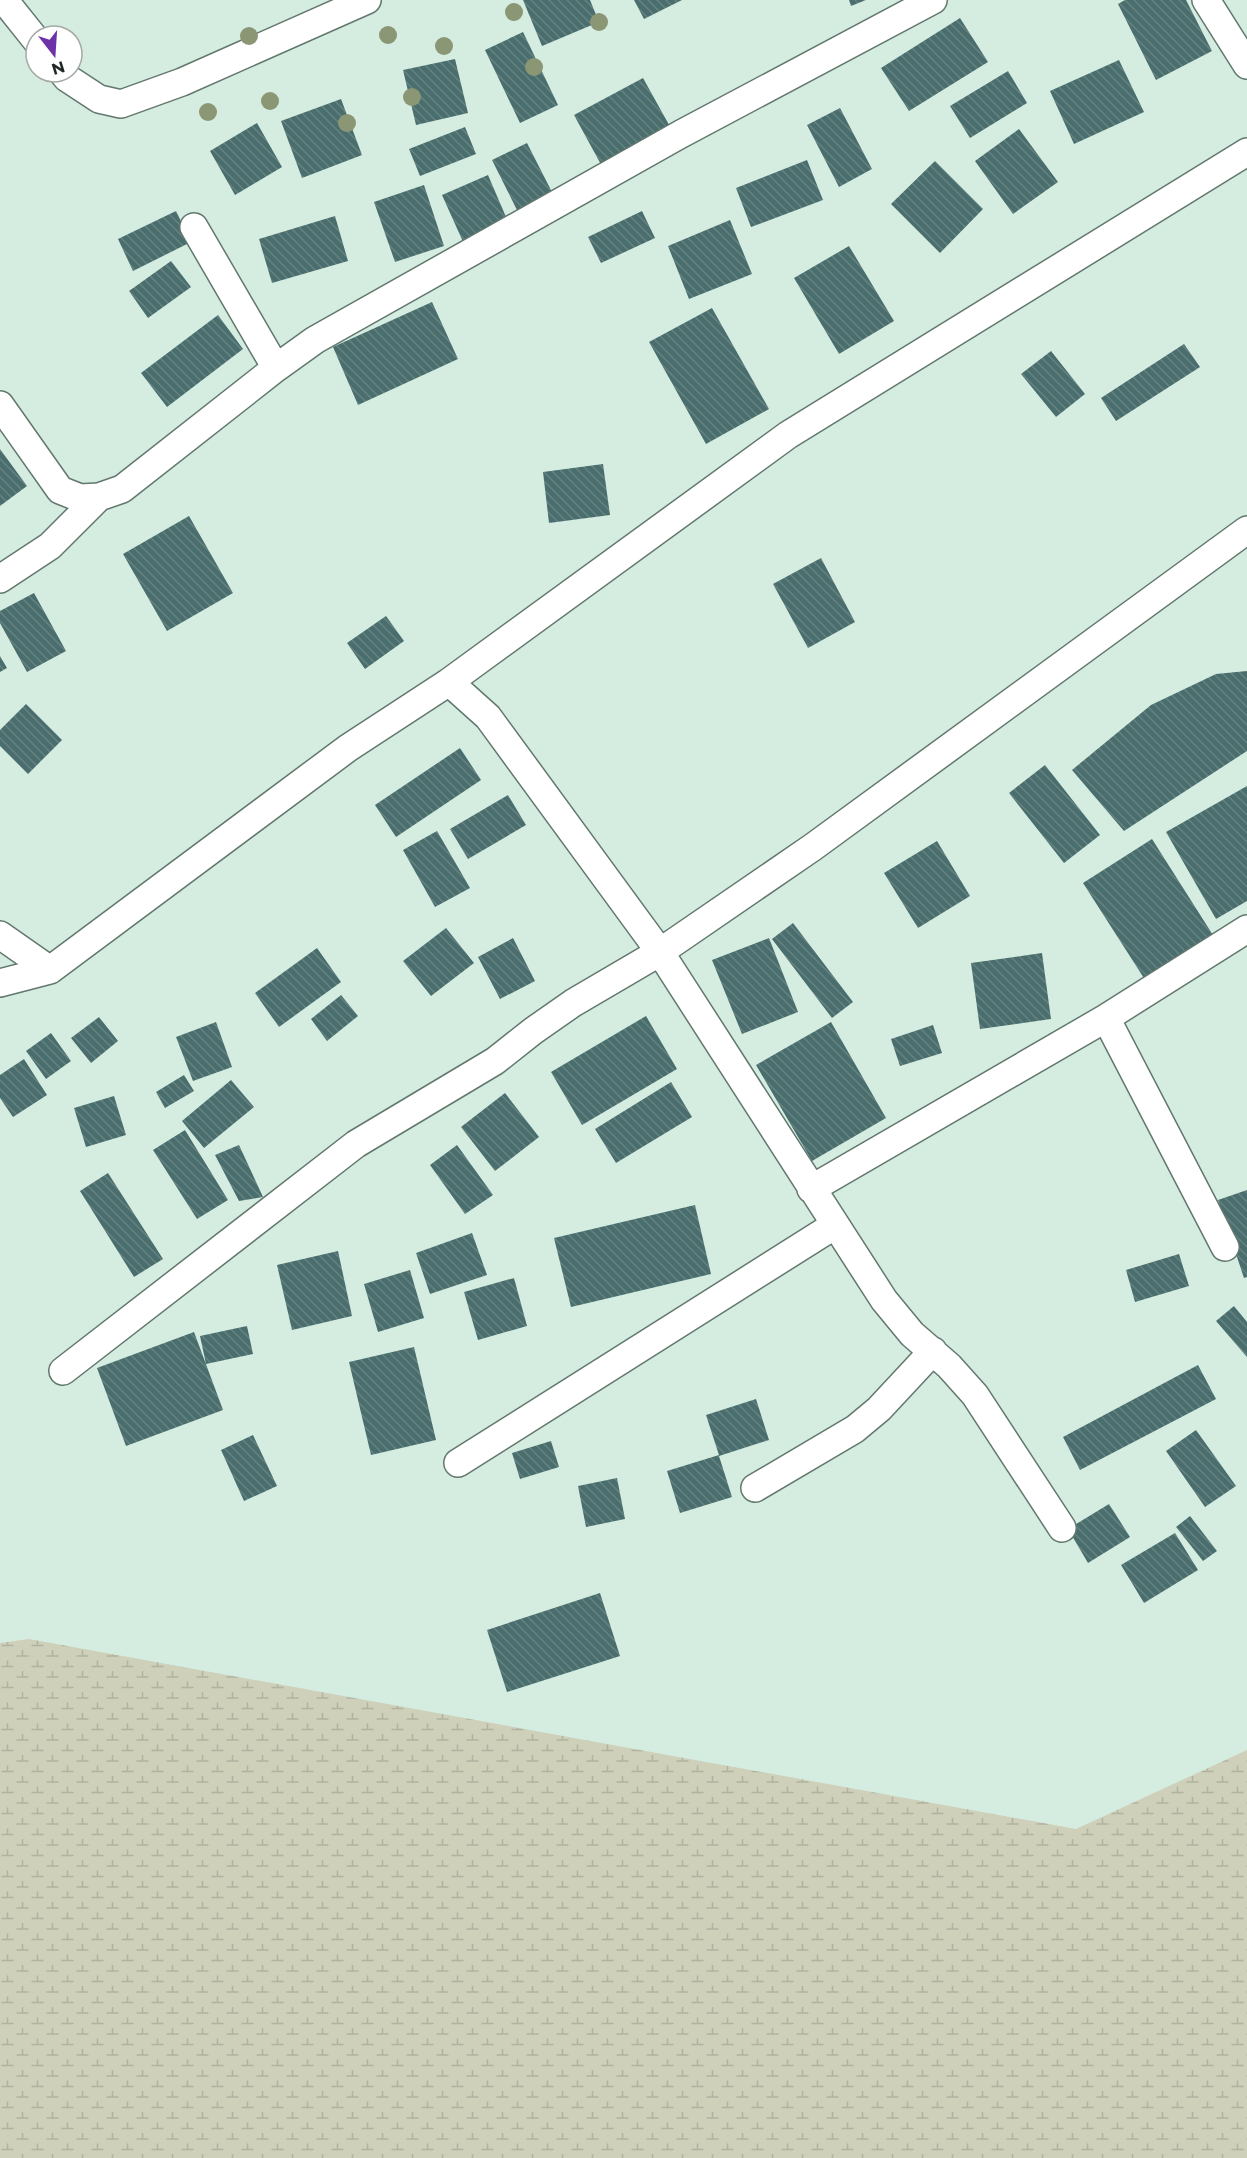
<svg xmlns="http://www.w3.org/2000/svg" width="1247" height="2158" font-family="Montserrat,sans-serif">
	<defs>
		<pattern id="wetland-marsh" width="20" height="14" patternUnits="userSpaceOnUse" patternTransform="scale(1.5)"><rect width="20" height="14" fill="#ced0ba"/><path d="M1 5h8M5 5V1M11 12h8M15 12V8" fill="none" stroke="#b0b3a0"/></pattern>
		<pattern id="building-back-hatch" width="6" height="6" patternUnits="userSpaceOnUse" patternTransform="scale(1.5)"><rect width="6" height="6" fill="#496e6d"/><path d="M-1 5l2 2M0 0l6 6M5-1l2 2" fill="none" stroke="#668281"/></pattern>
	</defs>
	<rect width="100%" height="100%" fill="#d5ede1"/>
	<path fill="url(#wetland-marsh)" d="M29,1639L1076,1829L1247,1750V2158H0V1643Z"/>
	<path fill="url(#building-back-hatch)" d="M523,0H590L599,22L542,46Z
		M634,0H682L644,19Z
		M849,0H866L851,6Z
		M1125,0H1186L1212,51L1156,80L1118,4Z
		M960,18L988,62L909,111L881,68Z
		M523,32L558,105L520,123L485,50Z
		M455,59L468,113L416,125L403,70Z
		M1119,60L1144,112L1074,144L1050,91Z
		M1008,71L1027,103L970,138L950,106Z
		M643,78L673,132L604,170L574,115Z
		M341,99L362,155L302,178L281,121Z
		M840,108L872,169L839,187L807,125Z
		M257,123L282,167L235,195L210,151Z
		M465,127L476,154L420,176L409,149Z
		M1019,129L1058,182L1013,214L975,161Z
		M527,143L556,200L521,218L492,160Z
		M807,160L823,200L751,227L736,188Z
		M935,161L983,209L940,253L891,204Z
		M488,175L509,224L464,244L442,195Z
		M424,185L444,246L395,262L374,202Z
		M176,211L191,242L133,271L118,239Z
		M642,211L655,238L601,263L588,237Z
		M335,216L348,261L272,283L259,239Z
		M730,220L752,274L689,299L668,246Z
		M849,246L894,321L839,354L794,278Z
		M171,261L191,287L148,318L129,291Z
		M432,302L458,359L358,405L333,347Z
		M712,308L769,409L706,444L649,342Z
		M218,315L243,349L167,407L141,373Z
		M1184,344L1200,367L1116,421L1101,398Z
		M1051,351L1085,394L1056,417L1021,374Z
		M0,449L27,486L0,506Z
		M603,464L610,515L549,523L543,472Z
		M189,516L233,593L167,631L123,554Z
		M821,558L855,622L808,648L773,584Z
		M34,593L66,651L27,672L0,623V611Z
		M386,616L404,641L365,669L347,643Z
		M0,656L7,668L0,672Z
		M1247,671V751L1124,831L1072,770L1151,705L1216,674Z
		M26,704L62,740L28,774L0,746V730Z
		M460,748L481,780L396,837L375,805Z
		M1045,765L1100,835L1064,863L1009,793Z
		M1247,786V901L1216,919L1166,832Z
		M508,795L526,825L468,859L450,829Z
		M437,831L470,888L435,907L403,850Z
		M1152,839L1218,943L1149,986L1083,883Z
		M937,841L970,896L918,928L884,873Z
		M793,923L853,1002L832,1018L772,939Z
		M446,928L474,963L431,996L403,961Z
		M513,938L535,981L500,999L478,957Z
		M769,938L798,1012L742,1034L712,960Z
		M317,948L341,982L279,1027L255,993Z
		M1042,953L1051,1019L980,1029L971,963Z
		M341,995L358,1016L327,1041L311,1019Z
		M646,1016L677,1069L582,1125L551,1072Z
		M99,1017L118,1041L91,1063L71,1038Z
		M216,1022L232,1067L193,1081L176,1037Z
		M831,1022L886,1118L812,1161L756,1065Z
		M933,1025L942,1053L900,1066L891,1039Z
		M51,1033L71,1061L46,1079L26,1051Z
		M24,1059L47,1095L13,1117L0,1098V1075Z
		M184,1075L194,1091L165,1108L156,1092Z
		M231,1080L254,1107L204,1148L182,1121Z
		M671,1082L692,1117L616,1163L595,1129Z
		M505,1093L539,1137L495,1171L461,1127Z
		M114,1096L126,1135L86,1147L74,1108Z
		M185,1130L228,1200L197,1219L153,1150Z
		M239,1145L263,1197L239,1201L215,1155Z
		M457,1145L493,1195L465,1214L430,1165Z
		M108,1173L163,1259L134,1277L80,1191Z
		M1247,1190V1277L1244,1278L1218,1200Z
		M695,1205L711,1274L571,1307L554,1238Z
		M472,1233L487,1275L430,1294L416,1253Z
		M338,1251L352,1316L292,1330L277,1265Z
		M1179,1254L1189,1286L1135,1302L1126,1270Z
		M410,1270L424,1318L378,1332L364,1284Z
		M514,1278L527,1326L478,1340L464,1292Z
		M1234,1306L1247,1322V1357L1216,1321Z
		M247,1326L253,1354L206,1364L200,1336Z
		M194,1332L223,1410L126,1446L97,1368Z
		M414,1347L436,1440L371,1455L349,1362Z
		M1198,1365L1216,1399L1080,1470L1063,1437Z
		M756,1399L769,1440L719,1456L732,1497L680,1513L667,1471L719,1455L706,1415Z
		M1196,1430L1236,1486L1205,1507L1166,1451Z
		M253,1435L277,1486L244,1501L221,1450Z
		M551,1441L559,1467L520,1479L512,1453Z
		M617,1478L625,1519L586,1527L578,1486Z
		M1109,1504L1130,1537L1088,1563L1068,1529Z
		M1190,1516L1217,1551L1203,1561L1176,1527Z
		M1175,1533L1198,1570L1144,1603L1121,1565Z
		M600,1593L620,1656L507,1692L487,1630Z"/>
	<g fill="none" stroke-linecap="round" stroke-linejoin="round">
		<g stroke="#62776d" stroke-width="30">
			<path id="street" d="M4,0L36,40
				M1206,0L1247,65
				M62,72L67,78L99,99L121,104L182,82L367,0
				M194,227L276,368
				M0,405L60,490L80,498L99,497L122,489L276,368L315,340L681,134L933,0
				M0,579L50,546L99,497
				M449,682L488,717L660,952L884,1300L912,1334L949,1366L975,1395L1062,1528
				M0,935L50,970
				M0,983L50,970L348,748L449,682L788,435L1247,152
				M1106,1018L1225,1247
				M811,1189L1106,1018L1247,929
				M63,1371L356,1144L495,1061L533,1031L573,1003L660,952L813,847L1247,530
				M458,1463L835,1225
				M755,1488L855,1429L879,1409L933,1351"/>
		</g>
		<use href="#street" stroke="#fff" stroke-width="27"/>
	</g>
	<g fill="#8a9674">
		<circle cx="514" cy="12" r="9"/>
		<circle cx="599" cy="22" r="9"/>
		<circle cx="388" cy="35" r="9"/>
		<circle cx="249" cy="36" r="9"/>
		<circle cx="444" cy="46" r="9"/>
		<circle cx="534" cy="67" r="9"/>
		<circle cx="412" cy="97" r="9"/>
		<circle cx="270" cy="101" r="9"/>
		<circle cx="208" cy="112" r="9"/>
		<circle cx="347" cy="123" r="9"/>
	</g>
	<g transform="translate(54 54) rotate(163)"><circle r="28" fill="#ffffff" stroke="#a5a9a7" stroke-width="1.5"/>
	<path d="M0-4.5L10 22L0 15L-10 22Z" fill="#6e32a8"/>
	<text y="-9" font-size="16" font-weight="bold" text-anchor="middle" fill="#1f2824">N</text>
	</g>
</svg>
